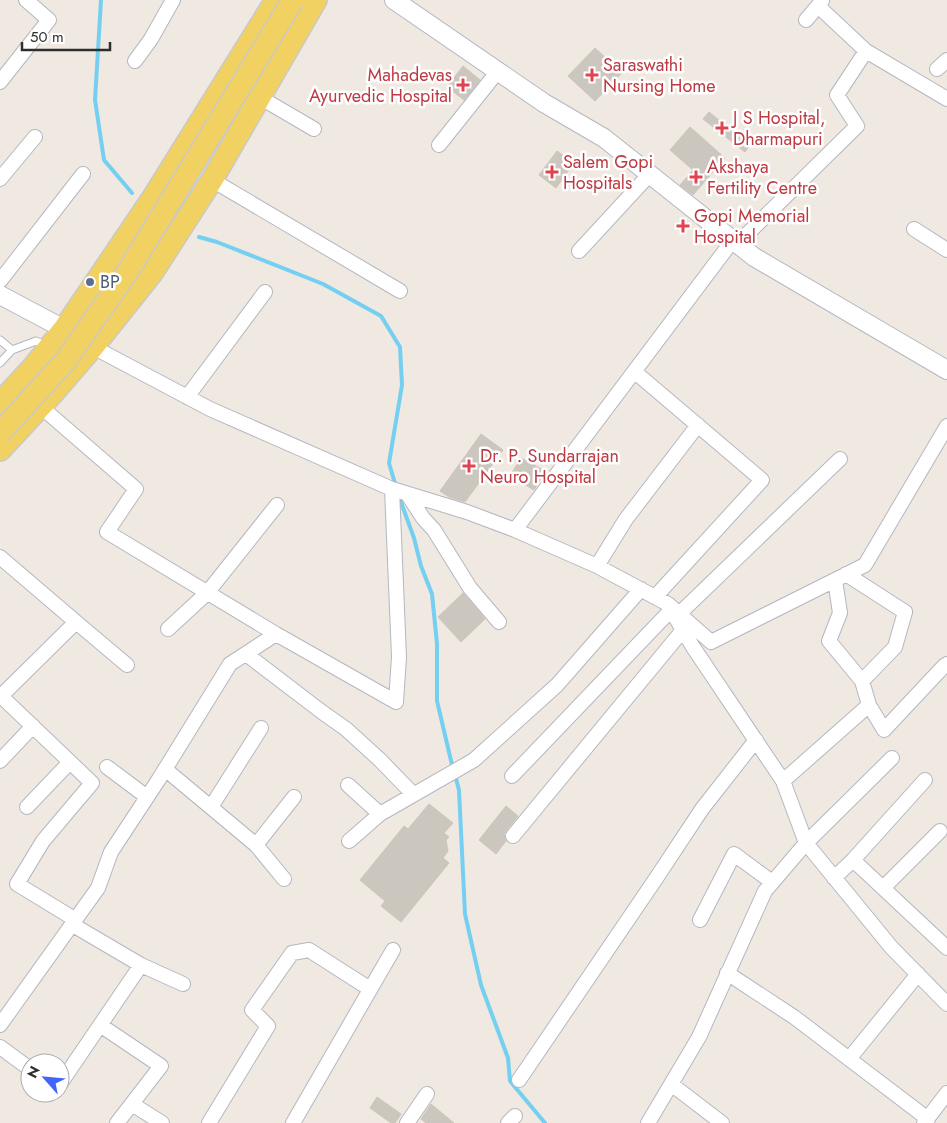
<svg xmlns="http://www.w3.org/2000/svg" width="947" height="1123" font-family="Jost,sans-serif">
	<rect width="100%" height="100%" fill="#efe9e1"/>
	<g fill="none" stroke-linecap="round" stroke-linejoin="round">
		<path stroke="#75cff0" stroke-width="4" d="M101,0L95,100L104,160L132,193
			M199,237L217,242L323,284L381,316L400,347L402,385L389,463L396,487
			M398,494L414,538L421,566L432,594L437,644V701L453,769
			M455,775L459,790L465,914L481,985L508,1058L510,1081L545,1123"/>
	</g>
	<path fill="#cbc7bf" stroke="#cbc5ba" d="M595,48L622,73L595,101L568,76Z
		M463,66L480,80L464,100L447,87Z
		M709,112L750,145L745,152L703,119Z
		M690,127L725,158L693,195L680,185L693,170L670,150Z
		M557,151L574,163L556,188L539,175Z
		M481,434L503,450L465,502L449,497L440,491Z
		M521,458L545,471L534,490L510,476Z
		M463,593L485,619L461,642L438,617Z
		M429,804L453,823L444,833L449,837L446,840L448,851L443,858L449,863L401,922L381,906L385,901L360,880L404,826L408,829Z
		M506,806L518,816L506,831L504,835L506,841L496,854L479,840Z
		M377,1097L401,1114L395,1123H391L370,1108Z
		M431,1104L454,1123H426L421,1119Z"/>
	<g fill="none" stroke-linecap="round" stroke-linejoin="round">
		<g stroke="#b4b7c1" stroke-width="9">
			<path id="service" d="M0,340L12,350
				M0,363L12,350L36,341L47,346"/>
		</g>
		<g stroke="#b4b7c1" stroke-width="16">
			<path id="minor" d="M818,6L866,51L947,99
				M806,20L822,1
				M135,61L151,39L173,0
				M937,69L947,60
				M0,82L49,20L26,0
				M261,98L314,129
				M439,145L498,71
				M0,179L35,137
				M212,180L400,291
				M914,229L947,250
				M737,244L857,126L837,95L866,51
				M579,251L650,174
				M0,281L83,174
				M93,347L210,409L392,489L467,512L515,530L597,566L668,604L711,642L865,565L947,426
				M635,372L762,480L655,597
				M187,397L265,292
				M408,495L423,518L434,530L470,588L499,622
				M515,530L733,240
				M0,557L76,622L1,696L92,783L43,841L17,884L76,920
				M597,566L626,519L698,425
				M846,574L905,612L895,647L862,681
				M835,580L840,613L829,641L862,681L869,705L884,730L944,666L947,664
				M679,614L840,459
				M674,615L693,647L783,781L806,843L891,947L947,1004
				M76,622L127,665
				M168,629L207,593L277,505
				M276,634L396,702L399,657L392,489
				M246,654L322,712L346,729L380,760L413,794
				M0,761L33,726
				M107,767L147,797
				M165,769L256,845L284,879
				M512,776L671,610
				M783,781L869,705
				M348,785L380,814
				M27,807L70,762
				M211,807L261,728
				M513,836L683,630
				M349,841L380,814L474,760L557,685L641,589
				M256,845L294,797
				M853,860L925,780
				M834,878L853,860L947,948
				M883,888L940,831
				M700,920L734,854L772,882
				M73,925L141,965L183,984
				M727,973L794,1017L928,1119
				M0,1025L98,888L111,852L159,779L230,664L276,634L107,532L136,489L40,406
				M100,1025L161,1066L117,1123
				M0,1047L30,1069
				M849,1059L918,974
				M519,1080L657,877L702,809L756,740
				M60,1084L141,965
				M671,1084L722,1123
				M132,1104L162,1123
				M209,1123L268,1026L252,1010L292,953L309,950L370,989
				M293,1123L393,950
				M407,1123L427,1094
				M508,1123L515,1116
				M648,1123L699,1037L765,891L806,843L892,758
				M924,1123L947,1093"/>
		</g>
		<g stroke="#b4b7c1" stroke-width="20">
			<path id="tertiary" d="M394,0L544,103L604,138L754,257L947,370
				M0,295L64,329"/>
		</g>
		<g stroke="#c9c9c9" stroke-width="24">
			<path id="primary" d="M0,403L33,367L64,329L152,199L276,0
				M0,450L54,392L93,347L152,273L212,180L316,0"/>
		</g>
		<use href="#service" stroke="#fff" stroke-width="7"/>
		<use href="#minor" stroke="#fff" stroke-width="14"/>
		<use href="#tertiary" stroke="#fff" stroke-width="18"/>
		<use href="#primary" stroke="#f2d163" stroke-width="21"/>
		<g stroke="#c9c9c9" stroke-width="24" stroke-linecap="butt">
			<path id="primary-bridge" d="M0,433L66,360L128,271L293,0"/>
		</g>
		<use href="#primary-bridge" stroke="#f2d163" stroke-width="21"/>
	</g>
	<g fill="#e0444e" stroke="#fff" stroke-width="2">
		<path d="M589.5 67.5h5v5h5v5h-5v5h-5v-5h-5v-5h5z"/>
		<path d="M460.5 77.5h5v5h5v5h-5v5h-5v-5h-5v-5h5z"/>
		<path d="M719.5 120.5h5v5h5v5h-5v5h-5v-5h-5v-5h5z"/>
		<path d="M549.5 164.5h5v5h5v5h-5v5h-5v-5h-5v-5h5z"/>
		<path d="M693.5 169.5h5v5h5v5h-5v5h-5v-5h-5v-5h5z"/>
		<path d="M680.5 218.5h5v5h5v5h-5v5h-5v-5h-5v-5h5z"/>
		<path d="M466.5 458.5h5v5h5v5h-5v5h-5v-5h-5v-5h5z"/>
	</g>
	<circle fill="#5c6f8a" stroke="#fff" stroke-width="2" cx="90" cy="282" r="5"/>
	<g text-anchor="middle" stroke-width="5" stroke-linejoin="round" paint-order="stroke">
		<g font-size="18" fill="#be3a42" stroke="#fff" text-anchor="start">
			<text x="603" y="71">Saraswathi<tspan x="603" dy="21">Nursing Home</tspan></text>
			<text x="452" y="81" text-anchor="end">Mahadevas<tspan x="452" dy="21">Ayurvedic Hospital</tspan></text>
			<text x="733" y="124">J S Hospital,<tspan x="733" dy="21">Dharmapuri</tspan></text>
			<text x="563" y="168">Salem Gopi<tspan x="563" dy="21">Hospitals</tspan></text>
			<text x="707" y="173">Akshaya<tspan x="707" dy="21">Fertility Centre</tspan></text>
			<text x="694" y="222">Gopi Memorial<tspan x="694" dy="21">Hospital</tspan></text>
			<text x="480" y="462">Dr. P. Sundarrajan<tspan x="480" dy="21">Neuro Hospital</tspan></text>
		</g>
		<g font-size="18" fill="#4e5e75" stroke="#fff" text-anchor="start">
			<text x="100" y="288">BP</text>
		</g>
	</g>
	<g transform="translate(45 1078) rotate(297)"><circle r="24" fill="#ffffff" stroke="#ababab"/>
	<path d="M0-4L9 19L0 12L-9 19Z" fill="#4264fb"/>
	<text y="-8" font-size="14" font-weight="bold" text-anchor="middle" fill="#2e2e2e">N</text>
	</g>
	<path d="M22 42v8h88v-8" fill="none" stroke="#2e2e2e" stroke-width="2.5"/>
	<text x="30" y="42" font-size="15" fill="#2e2e2e" stroke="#ffffff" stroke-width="4" paint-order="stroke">50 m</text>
</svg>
